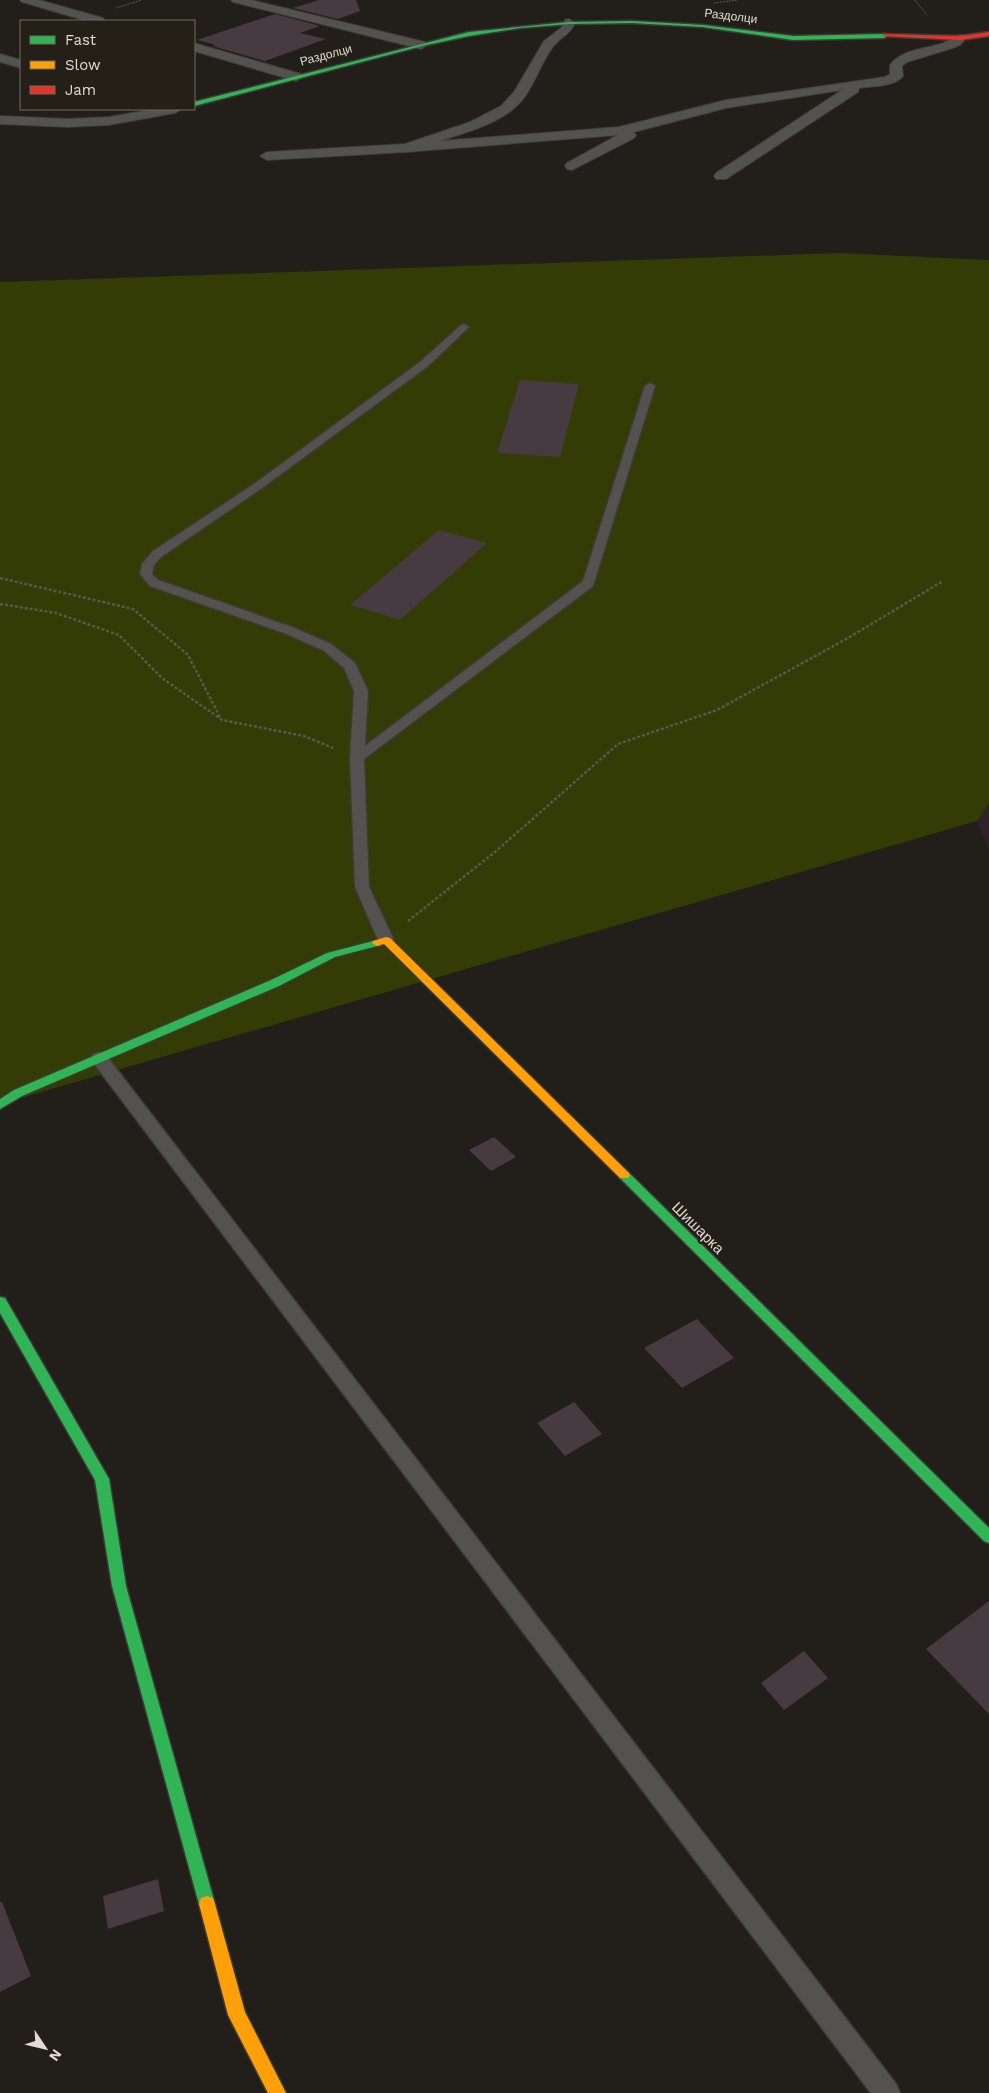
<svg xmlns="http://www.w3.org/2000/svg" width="989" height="2093" font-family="'Work Sans',sans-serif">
	<rect width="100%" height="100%" fill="#221f1a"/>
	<path fill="#31222a" d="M989,803V849L977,821Z"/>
	<path fill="#323c04" d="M839,253L989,260V803L977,821L0,1104V282Z"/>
	<path fill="#473a40" d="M319,0H356L360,11L338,19L293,8Z
		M275,14L320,26L300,33L326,39L265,61L212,46L216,45L197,40Z
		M520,380L579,384L560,457L497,453Z
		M439,530L487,543L400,620L350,605Z
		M494,1137L516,1157L491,1171L469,1150Z
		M697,1319L734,1358L682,1388L644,1348Z
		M574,1402L602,1434L565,1456L537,1423Z
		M989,1601V1714L926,1649Z
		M804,1651L828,1678L784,1710L761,1683Z
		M158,1879L164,1911L108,1929L103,1896Z
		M0,1902H2L31,1976L0,1992Z"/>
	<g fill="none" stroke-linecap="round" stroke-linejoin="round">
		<g stroke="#3d3b37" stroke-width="3">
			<path id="lane" d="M464,324L469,327L467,329L428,366L262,488L161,557L154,565L152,574L158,580L292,627L331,644L355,663L368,691L365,746L583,581L645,386L650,383L655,386L593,586L364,759L369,887L394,940L391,943H381L378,940L355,887L350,758L354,691L344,668L323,650L284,633L150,586L140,574L142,564L153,551L254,484L420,362L461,325Z
				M99,1052L105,1054L896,2084L900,2093H871L93,1062L91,1058L93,1054Z"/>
		</g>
		<g stroke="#3d3b37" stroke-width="2">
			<path id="street" d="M20,0H39L103,18L105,21H87L22,2Z
				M231,0H251L425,42L427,45L421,49L233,2Z
				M569,19L575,23C570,35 559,38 552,48C542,62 536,80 526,95C508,122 470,131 440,141L619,127L726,100L885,77L890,74V65C902,49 926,49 943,43C951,40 956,33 964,35L966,38L960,45L953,48L907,62L902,66L903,76C894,87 873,86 859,88L858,92L726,179H716L714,176L716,173L842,90L726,108L634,132L636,135L634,138L572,170L567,169L565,166L567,163L618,135L406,152L267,160L260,156L267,152L405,144L470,122L501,106L514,92L544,41L561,28L565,20Z
				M194,43L301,74L302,77L296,81L194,51Z
				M0,54L21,60V68L0,62Z
				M154,109H182L175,113L109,125L68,127L0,124V116L68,119L109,117Z"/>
		</g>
		<g stroke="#3d3b37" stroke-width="3">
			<path id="fast" d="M632,21L703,25L793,36L884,34L887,36L884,38L793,40L703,27L632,23L569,24L520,28L469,36L422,46L194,106V102L469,32L569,22Z
				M377,940L381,941L382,943L381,945L335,957L279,986L22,1096L0,1109V1099L14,1090L271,980L327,953Z
				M624,1171L628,1172L989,1528V1543L984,1541L620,1178L618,1175L620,1172Z
				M0,1297L5,1298L109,1479L126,1586L215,1904L213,1910L207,1912L201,1910L199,1904L112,1586L95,1480L0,1313Z"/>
		</g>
		<g stroke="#3d3b37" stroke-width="3">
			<path id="slow" d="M386,937L390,938L628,1172L630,1175L628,1178H620L384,944L377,946L372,943L373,941Z
				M207,1896L213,1898L215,1904L245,2012L286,2093H268L228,2015L199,1904L201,1898Z"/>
		</g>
		<g stroke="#3d3b37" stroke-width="3">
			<path id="jam" d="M989,32V36L960,40L881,36L884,34L960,36Z"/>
		</g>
		<path stroke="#595754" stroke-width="1" stroke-dasharray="2 1" stroke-linecap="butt" d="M915,0L927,15
			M714,3L738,0
			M116,8L142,0"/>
		<path stroke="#595754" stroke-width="2.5" stroke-dasharray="3 2" stroke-linecap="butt" d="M0,578L133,609L188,655L221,719
			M0,604L56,613L119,635L162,678L222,720L304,736L333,748
			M408,921L495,852L618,744L717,710L848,638L943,581"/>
		<use href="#lane" fill="#54524e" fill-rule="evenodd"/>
		<use href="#street" fill="#54524e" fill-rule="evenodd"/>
		<use href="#fast" fill="#30b455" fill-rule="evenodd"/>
		<use href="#slow" fill="#ff9f0a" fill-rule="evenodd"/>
		<use href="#jam" fill="#e5322d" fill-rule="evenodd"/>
	</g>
	<g text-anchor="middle" stroke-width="4" stroke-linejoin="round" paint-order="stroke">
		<g font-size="12" fill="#dfdcd5" stroke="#252017">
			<text transform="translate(731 16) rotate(7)" y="4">Раздолци</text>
			<text transform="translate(326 55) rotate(-15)" y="4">Раздолци</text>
		</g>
		<g font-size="15" fill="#dfdcd5" stroke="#252017">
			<text transform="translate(698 1228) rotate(45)" y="5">Шишарка</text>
		</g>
	</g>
	<rect x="20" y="20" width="175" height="90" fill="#252017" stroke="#6f6b63"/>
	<rect x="30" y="36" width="25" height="8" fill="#30b455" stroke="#6f6b63"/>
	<text x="65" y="45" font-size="15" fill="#dfdcd5">Fast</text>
	<rect x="30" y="61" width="25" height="8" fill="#ff9f0a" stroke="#6f6b63"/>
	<text x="65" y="70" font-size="15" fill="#dfdcd5">Slow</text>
	<rect x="30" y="86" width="25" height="8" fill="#e5322d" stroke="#6f6b63"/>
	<text x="65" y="95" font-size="15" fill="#dfdcd5">Jam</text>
	<g transform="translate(45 2048) rotate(125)" stroke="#252017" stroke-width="4" paint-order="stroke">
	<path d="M0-4L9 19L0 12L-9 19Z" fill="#dfdcd5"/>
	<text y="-8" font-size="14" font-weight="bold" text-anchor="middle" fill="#dfdcd5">N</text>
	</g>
</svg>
